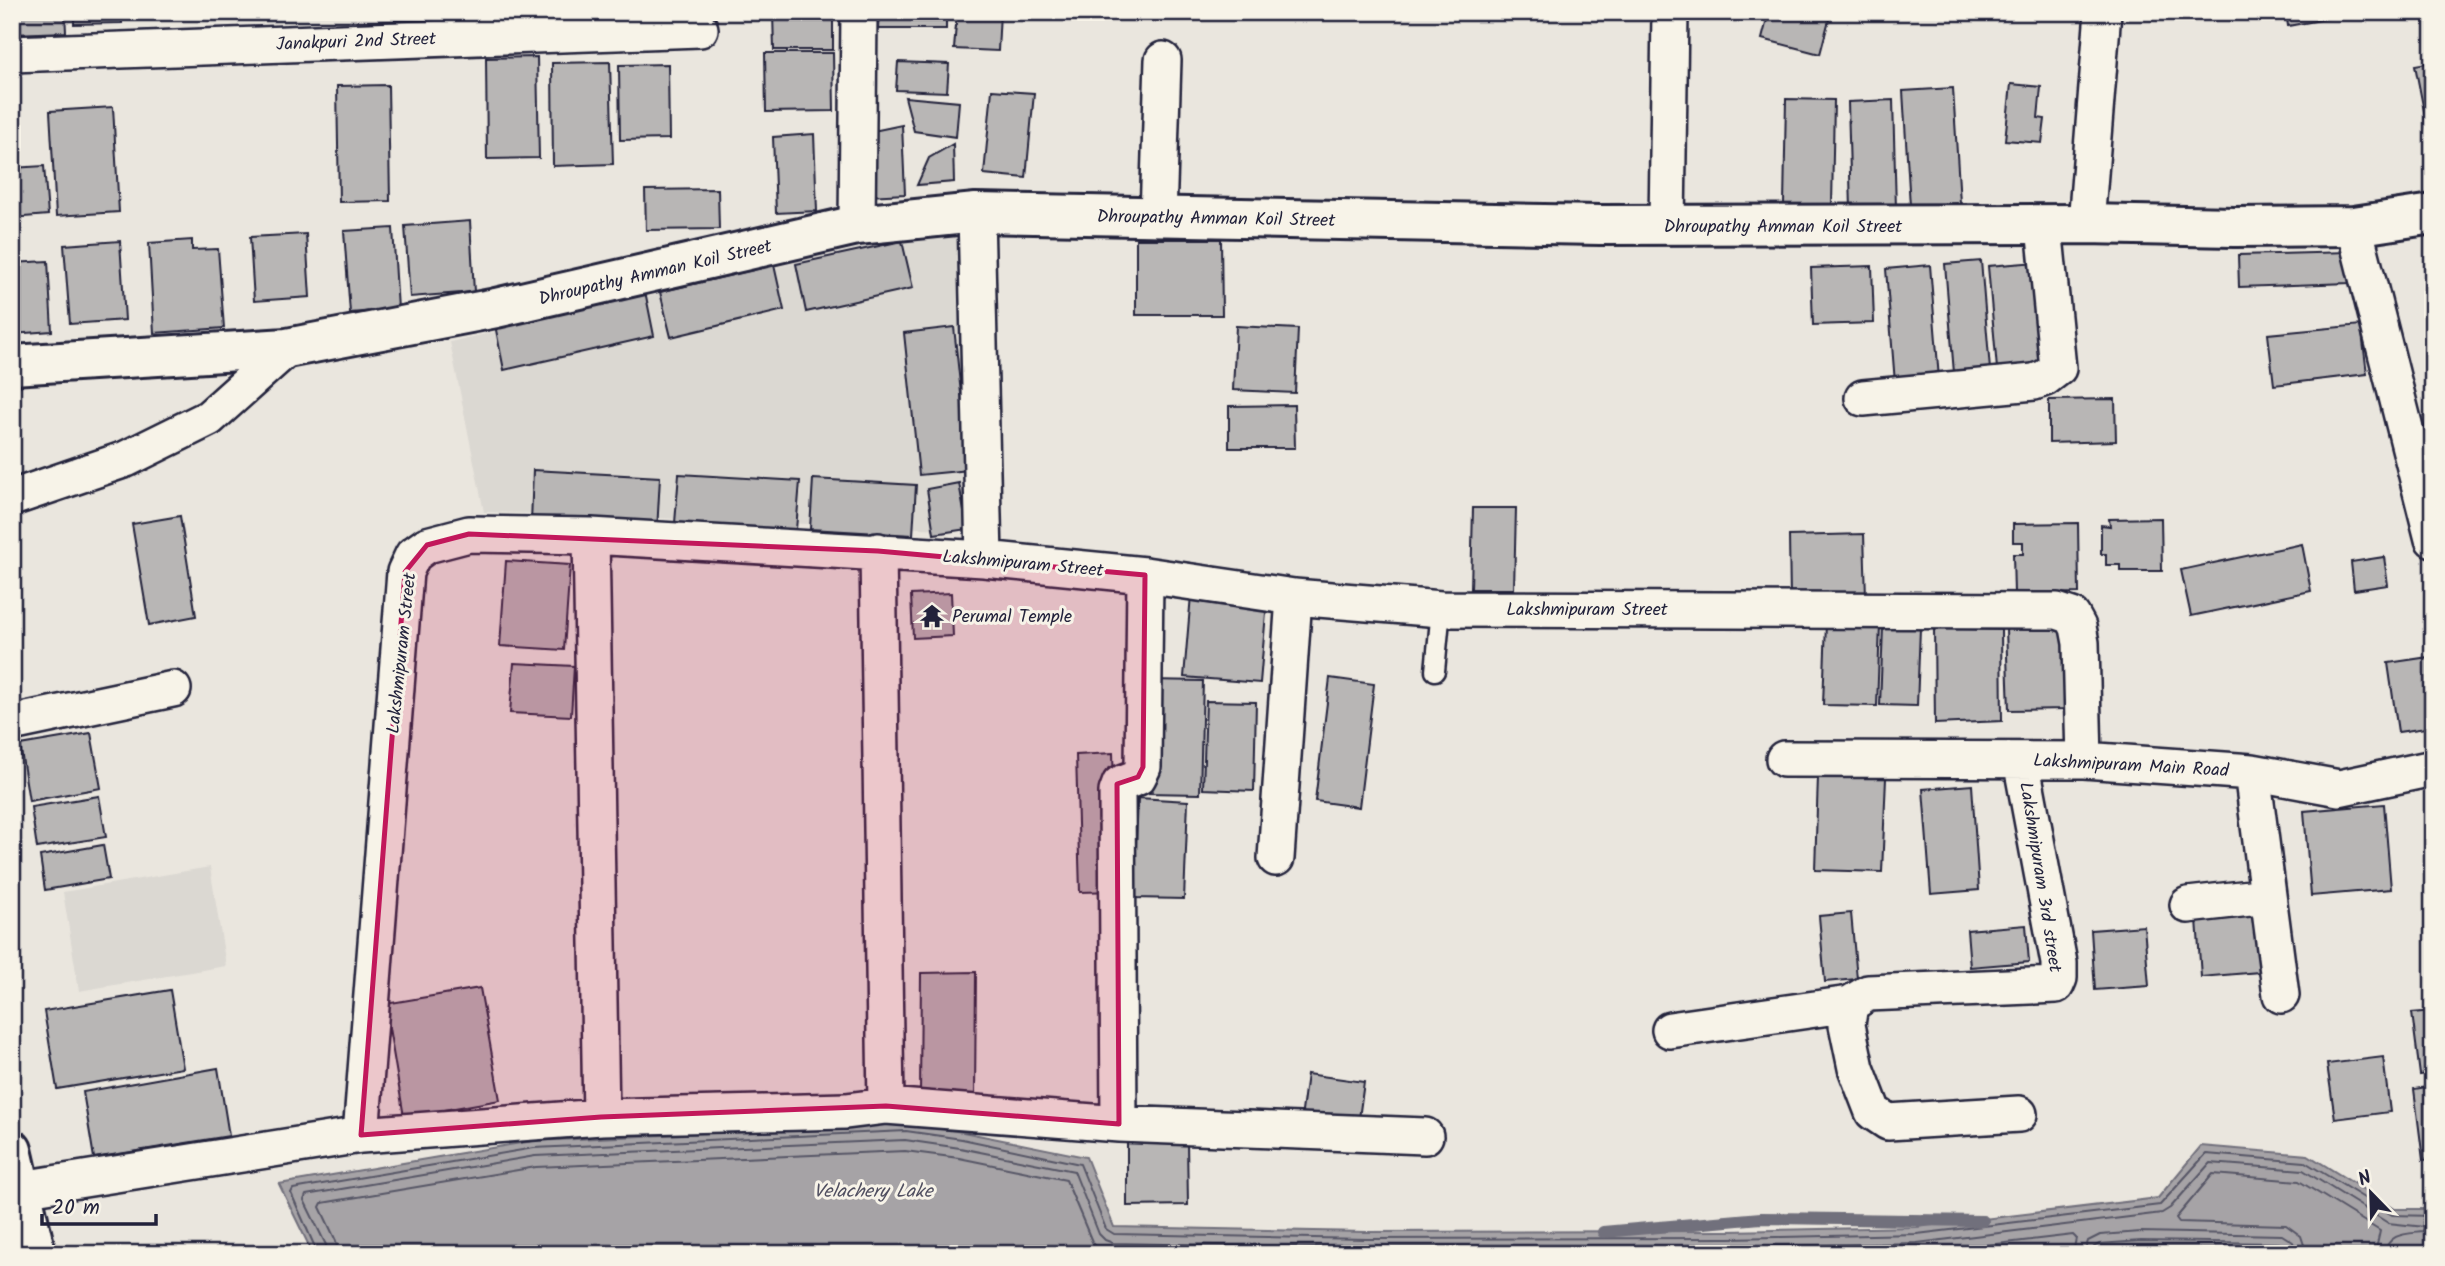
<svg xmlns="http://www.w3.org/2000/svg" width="2445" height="1266" font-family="Kalam,sans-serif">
	<rect width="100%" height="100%" fill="#eae6de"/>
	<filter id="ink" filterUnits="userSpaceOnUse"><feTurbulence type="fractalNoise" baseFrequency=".0143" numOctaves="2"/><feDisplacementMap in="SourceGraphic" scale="14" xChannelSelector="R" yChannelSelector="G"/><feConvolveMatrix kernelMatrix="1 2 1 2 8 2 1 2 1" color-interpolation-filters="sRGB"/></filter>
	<g filter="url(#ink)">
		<path fill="#dbd8d2" d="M987,219L974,530L484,512L450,342Z
			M210,867L226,966L79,991L63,892Z"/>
		<path fill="#a6a3a6" stroke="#716f7b" stroke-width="2" d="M906,1124L963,1132L1086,1157L1114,1227L1366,1232L1728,1231L1917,1227L2158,1198L2201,1146L2308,1155L2395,1209H2433V1247L2388,1252L2141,1248L2035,1254H313L279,1184L533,1141Z"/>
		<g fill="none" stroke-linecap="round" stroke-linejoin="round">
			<path stroke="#575666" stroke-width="2" d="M318,1254L291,1193L293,1189L534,1148L906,1131L962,1139L1080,1164L1106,1229L1114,1234L1366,1239L1729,1238L1917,1234L2160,1205L2206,1154L2305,1162L2392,1215L2433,1216
				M327,1254L326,1245L304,1200L306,1195L535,1156L905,1140L960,1148L1074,1171L1099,1234L1105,1240L1113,1243L1366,1248L1729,1247L1917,1243L2162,1213L2170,1208L2210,1163L2303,1170L2388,1223L2425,1227L2423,1232C2406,1234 2387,1233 2385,1254
				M338,1254L336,1241L320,1207L322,1203L536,1167L905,1151L959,1158L1066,1180L1093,1244L1107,1252L1131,1254
				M1894,1254L1920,1253L2073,1235L2076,1238L2073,1254
				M2084,1254L2088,1241L2100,1235L2141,1232L2282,1235L2293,1242L2296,1254
				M2093,1254L2094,1247L2099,1244L2141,1241L2279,1243L2286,1247L2287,1254
				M2307,1254L2301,1236L2286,1225L2179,1222L2176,1218L2213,1174L2299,1181L2380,1231L2375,1254"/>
			<path stroke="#716f7b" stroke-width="12" d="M1603,1232L1761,1218L1983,1221"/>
		</g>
		<path fill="#b8b6b5" stroke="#22223b" stroke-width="2" d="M12,12H65L66,32L12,34Z
			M74,12H122V23L74,24Z
			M773,12H833V50H774Z
			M879,12H946V29H878Z
			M957,12H1000L998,51L954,49Z
			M1769,12H1831L1820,54L1762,39Z
			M2286,12H2363L2288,26Z
			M765,53H833L834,111L766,112Z
			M537,57L539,158L487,159L486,58Z
			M610,62L613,164L553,166L552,63Z
			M898,62L949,64L947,92L896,90Z
			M2433,62V157L2415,65Z
			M668,64L669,139L620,140L619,65Z
			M2011,84L2041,87L2038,118L2045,119L2042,143L2005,140Z
			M388,85L390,201L339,202L337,86Z
			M1953,88L1960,203L1910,206L1903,91Z
			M992,90L1034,93L1026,178L984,174Z
			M905,97L959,102L956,137L914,131Z
			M1786,99L1834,100L1832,206L1784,205Z
			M1893,100L1896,209L1851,210L1848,102Z
			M113,107L119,212L56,216L50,111Z
			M902,125L905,194L868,196L873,131Z
			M814,134L817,211L776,213L773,137Z
			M953,144L954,182L917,185L929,158Z
			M44,166L48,215L12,218V168Z
			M718,189L719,229L646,230L645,190Z
			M470,221L474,292L410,297L405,226Z
			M393,228L398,309L350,313L344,231Z
			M306,234L310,297L254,301L250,237Z
			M1136,239H1221L1222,315H1136Z
			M192,240V250L218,249L224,328L154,333L149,243Z
			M120,241L125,320L70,324L64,245Z
			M902,241L913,288L806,312L796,264Z
			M2349,252L2350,283L2239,287L2238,255Z
			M48,261L52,331L12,334V263Z
			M1981,261L1990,370L1954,373L1945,264Z
			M2037,262L2046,364L1997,369L1988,266Z
			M774,265L784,310L671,337L660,292Z
			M1930,265L1939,379L1895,383L1886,269Z
			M1872,266L1874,323L1813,325L1811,268Z
			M645,291L654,336L504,370L495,325Z
			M2361,325L2367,374L2274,385L2268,334Z
			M1236,326L1298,329L1295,393L1233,390Z
			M954,327L969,470L919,475L904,333Z
			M2115,399L2116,441L2049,443V400Z
			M1294,405L1295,448H1229V406Z
			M533,470L660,477L657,531L531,523Z
			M679,474L800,481L796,530L675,523Z
			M813,479L916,485L913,535L810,529Z
			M959,483L967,529L934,534L927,489Z
			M1473,508H1516L1514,589H1471Z
			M180,516L196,616L149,625L132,524Z
			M2161,518L2162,571H2120V565H2106V554H2101V525L2110,526L2109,519Z
			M2078,523L2079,593L2014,594L2013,554H2023V542H2013V524Z
			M1864,534L1866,597L1790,599L1789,536Z
			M2302,544L2311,591L2191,616L2181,570Z
			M2384,557L2388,585L2354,590L2351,562Z
			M506,561L570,565L564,650L500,646Z
			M951,593L953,636L913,638L911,595Z
			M1191,595L1267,601L1260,683L1184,677Z
			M1826,623L1880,624L1877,706L1823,705Z
			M1883,627L1920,628L1917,706L1880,705Z
			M2064,627L2066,709L2009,710L2006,629Z
			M1934,628L2001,630L2002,721L1935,724Z
			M2429,657L2433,684V727L2398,732L2388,663Z
			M514,663L574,666L571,716L510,713Z
			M1330,678L1374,684L1359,807L1315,801Z
			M1149,680L1203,681L1200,794L1146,793Z
			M1206,701L1256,702L1254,791L1203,789Z
			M91,733L101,788L29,801L20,745Z
			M1113,753L1117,891L1080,892L1076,755Z
			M1818,776L1886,778L1882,872L1815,870Z
			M1972,785L1979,890L1931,894L1923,789Z
			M99,796L106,837L37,848L31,807Z
			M1138,798L1188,801L1184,899L1134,898Z
			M2384,804L2391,889L2311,896L2304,811Z
			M103,845L109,879L45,890L40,856Z
			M1851,913L1857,979L1825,982L1819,916Z
			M2254,914L2259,972L2201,977L2197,919Z
			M2026,925L2029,962L1970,967L1967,930Z
			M2144,926L2149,986L2095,990L2091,930Z
			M976,972L975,1096H920L921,973Z
			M480,988L500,1100L404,1117L385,1004Z
			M170,990L183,1068L57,1089L44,1011Z
			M2433,1011V1073L2420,1075L2412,1013Z
			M2383,1057L2390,1112L2335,1119L2327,1064Z
			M218,1068L229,1136L94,1158L83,1092Z
			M1307,1074L1364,1082L1358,1126L1301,1119Z
			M2433,1086V1159L2423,1160L2414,1089Z
			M1187,1141L1188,1205L1127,1206V1142Z"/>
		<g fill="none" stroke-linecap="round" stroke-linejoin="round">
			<g stroke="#22223b" stroke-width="23">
				<path id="lane" d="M1435,671L1441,609"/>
			</g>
			<g stroke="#22223b" stroke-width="40">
				<path id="street" d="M12,54L700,29
					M976,213L984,559
					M1158,217L1163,60
					M2086,224L2103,12
					M857,225L859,12
					M1667,225L1670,12
					M2354,226L2433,539
					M1863,398L2034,382L2045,378L2058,368L2044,226
					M12,498L126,459L209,418L287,348
					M591,536L601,1117
					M878,551L886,1106
					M12,723L173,689
					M1784,759L2084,760L2252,772L2339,788L2433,768
					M2252,772L2281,995
					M1276,858L1294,597
					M2188,905L2268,896
					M1670,1030L1850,1004
					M2019,1114L1888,1122L1873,1112L1856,1068L1847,1025L1850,1004L1868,993L2056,985L2059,978V963L2021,760
					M1119,1124L1117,792L1120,784L1138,777L1143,767L1145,575
					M361,1135L405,572L413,555L427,545L469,534L591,536L984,559L1145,575L1294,597L1441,609L2057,611L2072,616L2078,627L2081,643L2084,760
					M21,1189L361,1135L601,1117L846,1111L886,1106L1119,1124L1425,1136"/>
			</g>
			<g stroke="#22223b" stroke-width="44">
				<path id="secondary" d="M12,365L287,348L496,308L857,225L976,213L1600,225L2086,224L2234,227L2354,226L2433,214"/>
			</g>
			<g stroke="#22223b" stroke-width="44">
				<path id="primary" d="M12,1150L36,1254"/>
			</g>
			<use href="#lane" stroke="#f7f3e8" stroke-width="18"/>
			<use href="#street" stroke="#f7f3e8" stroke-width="35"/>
			<use href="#secondary" stroke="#f7f3e8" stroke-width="38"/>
			<use href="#primary" stroke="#f7f3e8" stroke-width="38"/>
		</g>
	</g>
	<path fill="#c2185b" fill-opacity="0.2" stroke="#c2185b" stroke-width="5" stroke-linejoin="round" d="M469,534L878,551L1145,575L1143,767L1138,777L1117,784L1119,1124L886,1106L601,1117L361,1135L405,572L427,545Z"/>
	<defs>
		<g id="temple-bare" transform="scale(1.89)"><path d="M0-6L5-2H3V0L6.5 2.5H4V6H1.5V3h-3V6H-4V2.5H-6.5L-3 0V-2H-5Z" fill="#22223b" stroke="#f7f3e8" stroke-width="2.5" paint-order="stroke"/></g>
	</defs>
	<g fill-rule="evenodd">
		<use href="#temple-bare" x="932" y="616"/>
	</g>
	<g text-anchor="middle" stroke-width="6" stroke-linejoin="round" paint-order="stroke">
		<g font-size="18" fill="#22223b" stroke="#f7f3e8">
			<text transform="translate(356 41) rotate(-2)" y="6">Janakpuri 2nd Street</text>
			<text transform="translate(1216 218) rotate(1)" y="6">Dhroupathy Amman Koil Street</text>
			<text x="1783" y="232">Dhroupathy Amman Koil Street</text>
			<text transform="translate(655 272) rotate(-13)" y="6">Dhroupathy Amman Koil Street</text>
			<text transform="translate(1023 563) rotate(5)" y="6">Lakshmipuram Street</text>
			<text x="1587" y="615">Lakshmipuram Street</text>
			<text transform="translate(401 653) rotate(-84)" y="6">Lakshmipuram Street</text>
			<text transform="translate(2131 765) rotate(3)" y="6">Lakshmipuram Main Road</text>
			<text transform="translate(2041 877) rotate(81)" y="6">Lakshmipuram 3rd street</text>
		</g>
		<g font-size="18" fill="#22223b" stroke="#f7f3e8" text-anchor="start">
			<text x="952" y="622">Perumal Temple</text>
		</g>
		<g font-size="19" font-style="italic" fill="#504f60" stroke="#f7f3e8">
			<text x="873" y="1197">Velachery Lake</text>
		</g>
	</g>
	<rect width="2445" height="1266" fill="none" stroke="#f7f3e8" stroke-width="42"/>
	<rect x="21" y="21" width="2403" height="1224" fill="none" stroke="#22223b" stroke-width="2.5" filter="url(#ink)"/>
	<g transform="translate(2371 1193) rotate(337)" stroke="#f7f3e8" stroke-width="5" paint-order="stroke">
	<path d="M0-5L12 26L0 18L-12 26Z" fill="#22223b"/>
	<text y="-10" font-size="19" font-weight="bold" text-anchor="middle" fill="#22223b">N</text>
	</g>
	<path d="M42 1214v10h114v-10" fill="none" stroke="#22223b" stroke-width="3.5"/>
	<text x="52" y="1214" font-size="21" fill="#22223b" stroke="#f7f3e8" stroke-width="5" paint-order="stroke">20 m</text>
</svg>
